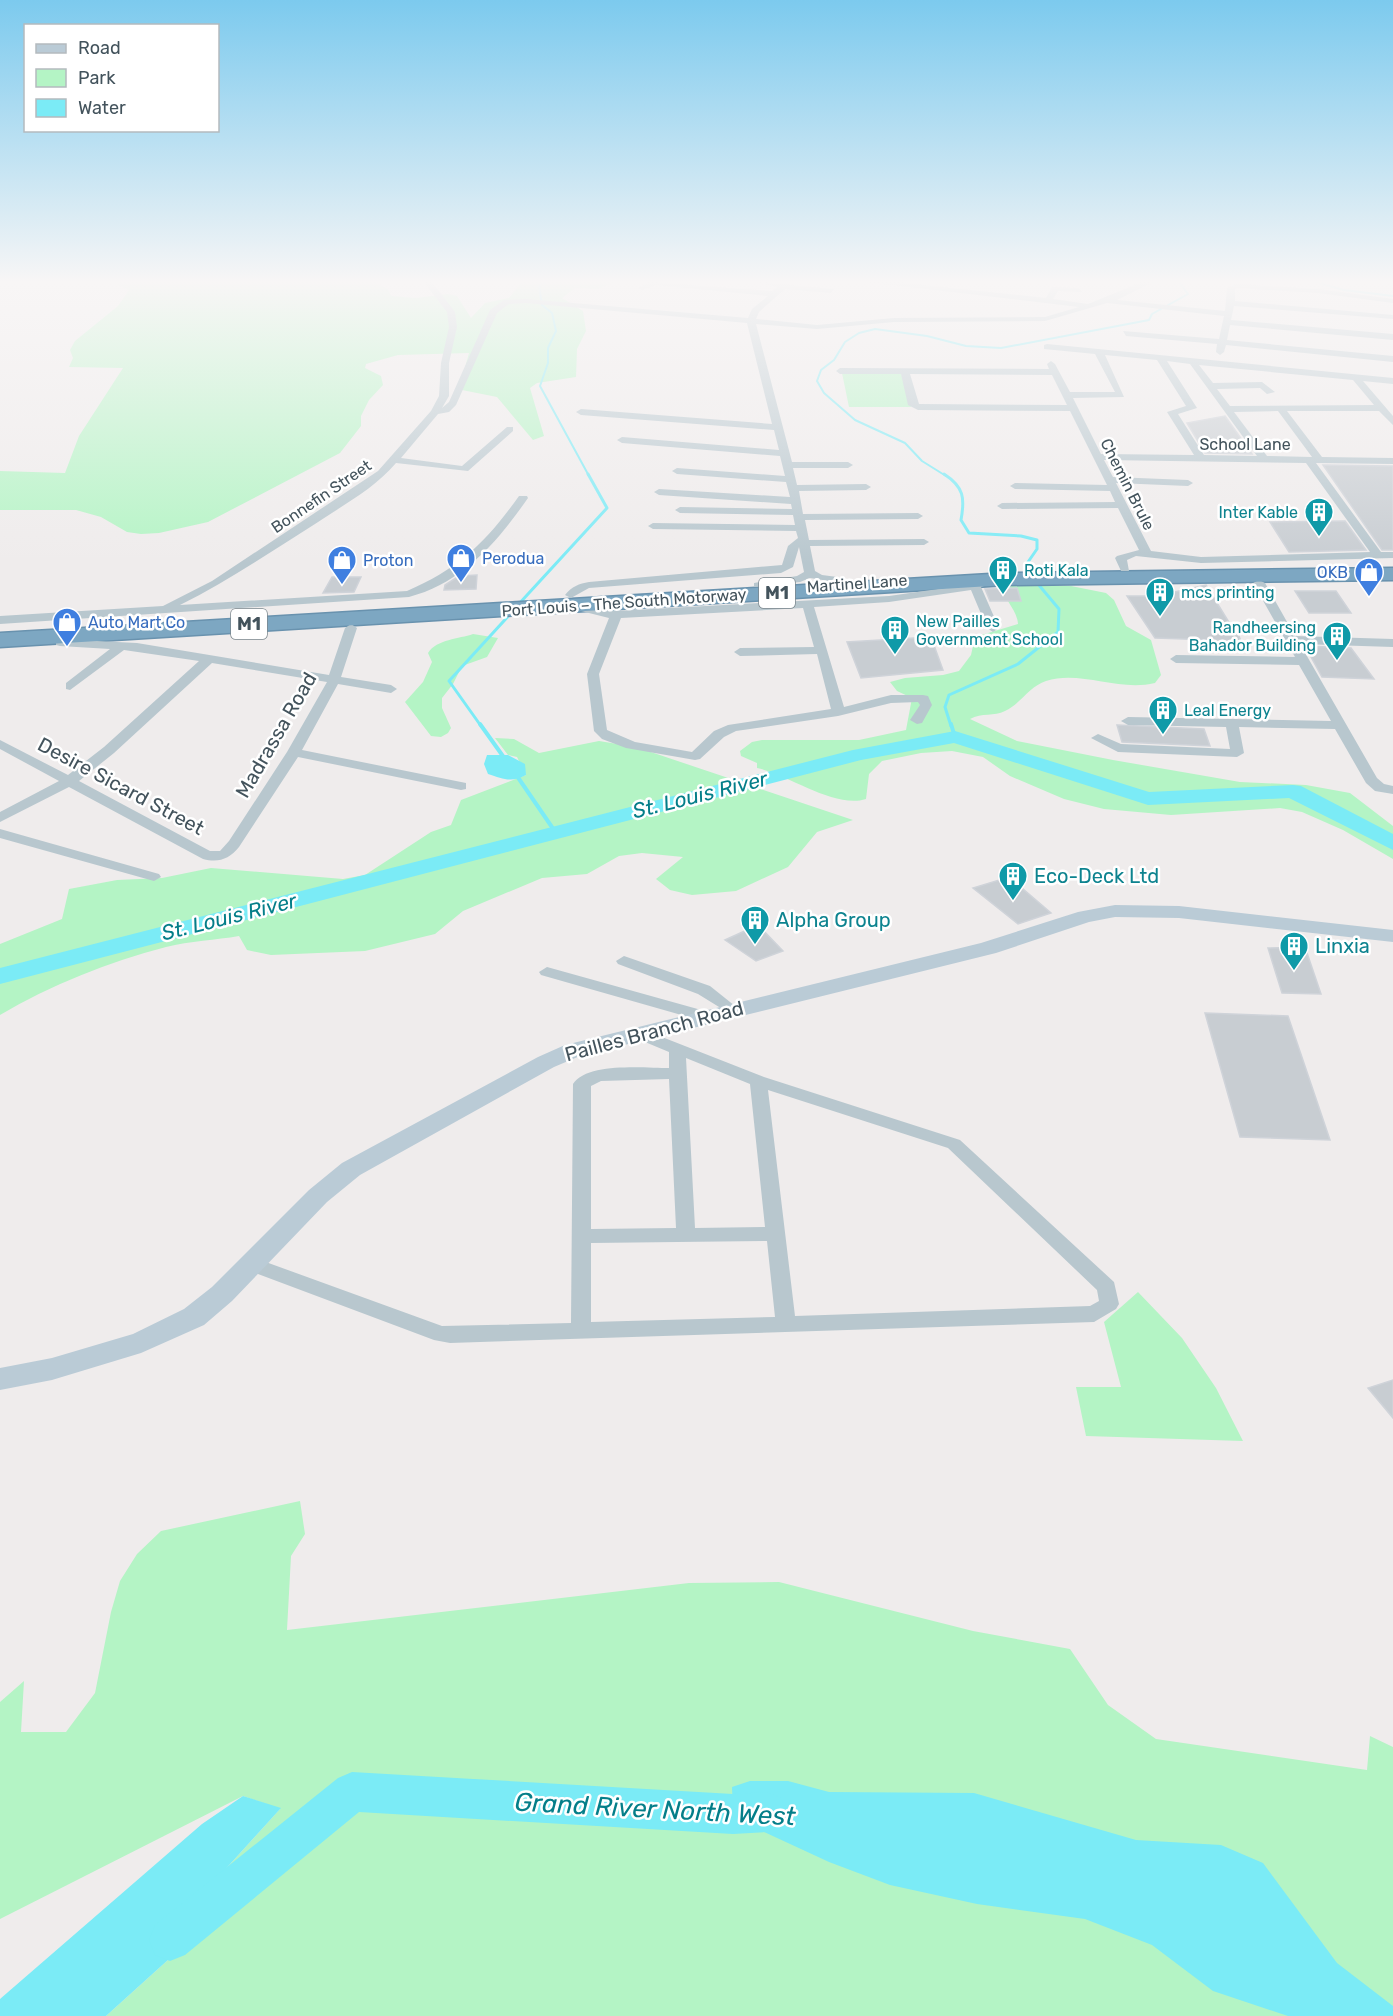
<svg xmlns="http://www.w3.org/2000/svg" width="1393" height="2016" font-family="Rubik,sans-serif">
	<rect width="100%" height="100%" fill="#efecec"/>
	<path fill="#b4f4c5" d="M118,282H374L388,289L391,296L416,298L448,294L457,296L471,318L485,303L509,298L522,282H614L598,289L575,288L562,298L583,311L586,331L577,349L576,377L537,383L530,388L544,436L533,440L497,397L462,390L460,386L469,353L398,355L366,364L365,368L381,376L383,385L369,400L361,416V426L340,453L208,522L159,533L141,534L127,532L101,517L76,510H0V471L65,473L79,436L123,368L69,367L73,358L70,350L75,341L118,306L129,290L118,285Z
		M842,373H901L911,407H849Z
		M1016,585L1071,586L1106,593L1114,600L1126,626L1151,640L1161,675L1155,683C1118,692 1081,670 1046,681C1030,686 1020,704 1005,711C994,717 982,712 970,719L1017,741L1113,760L1240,782L1306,785L1350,793L1393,826V859L1343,830L1302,812L1280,808L1171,815L1104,809L1064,799L1010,776L983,757L952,751L921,753L882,761L869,774L866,799C835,809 789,775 757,768V763L741,756L740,751L752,742L762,740H859L906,730L912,698L897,691L890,682L905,678L943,675L959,671L971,655L975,637L1018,624C1017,610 1006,602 1002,589Z
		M473,634L498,638L487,657L462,666L453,684L442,698V708L451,728L448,733L441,737L431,736L405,702L423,682L432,662L428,653C437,639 459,639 473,634Z
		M495,738L514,739L539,753L599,741L636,747L853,820L817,832L788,867L736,891L692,895L670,890L656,879L683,857L642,853L619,856L587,874L542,878L463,911L435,934L365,951L271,955L247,950L239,936C216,940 190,941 166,947C108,962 51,985 0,1015V944L62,919L69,889L117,880L162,878L211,868L343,879L365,875L431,832L451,825L461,800L526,775L517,757L508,755Z
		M1138,1292L1182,1338L1216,1388L1243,1441L1086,1436L1076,1387H1121L1104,1322Z
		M300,1501L305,1534L291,1556L287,1630L689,1583L779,1582L973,1631L1070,1649L1108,1705L1156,1739L1367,1770L1370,1736L1393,1747V2016H106L179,1950L222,1873L280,1809L243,1796L0,1919V1702L24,1681L21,1732H66L95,1693L111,1612L120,1581L137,1554L161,1531Z"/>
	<path fill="#7bebf6" d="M487,755H508L525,764L526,775C512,783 503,779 488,774L484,764Z
		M750,1781H788L829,1792L974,1793L1136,1840L1221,1845L1263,1863L1337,1963L1393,2006V2016H1288L1213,1991L1152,1945L1085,1919L977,1904L890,1885L829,1862L747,1824L733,1814L732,1787Z
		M243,1796L281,1808L222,1873L179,1950L106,2016H0V1999L202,1824Z"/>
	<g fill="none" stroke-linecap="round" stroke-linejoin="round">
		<path stroke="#7bebf6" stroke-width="2" d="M544,282L539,286L542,305L552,313L556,331L548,348V363L540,386L589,476
			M1316,282L1344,290L1393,296
			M946,476L922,461L905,443L855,420L824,393L817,381L821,370L834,360L845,342L859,333L875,329L927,336L966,346L1001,348L1149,320L1152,314L1188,294L1179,282"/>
		<path stroke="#7bebf6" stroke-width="3" d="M944,474C964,487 965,498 961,520L969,533L1021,536L1037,540V549L1028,562L1038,584L1059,609L1058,632L1018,664L949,695L945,707L951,726
			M517,606L607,508L588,474
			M481,726L449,681L512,612"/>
		<path stroke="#7bebf6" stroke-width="4" d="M480,724L505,759
			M951,724L955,737
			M517,776L556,833"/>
		<path fill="#7bebf6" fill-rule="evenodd" d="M955,731L1149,792L1293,785L1301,786L1393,834V850L1289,798L1148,805L954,743L861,760L0,984V968L853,750Z
			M352,1772L733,1794L767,1792L781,1798L787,1812L781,1826L767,1832L733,1834L359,1812L185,1955L170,1961L155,1955L149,1940L155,1925L338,1778Z"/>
	</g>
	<path fill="#c8cdd2" stroke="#cfd3d9" stroke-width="1.5" d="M1225,416L1252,454L1205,453L1187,423Z
		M1323,465L1393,466V550H1382Z
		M1345,521L1366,550L1289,552L1270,522Z
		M477,575L476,589L444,590L445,585L459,576Z
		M332,577H361L354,592L323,593Z
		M1206,585L1230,624H1234L1241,641L1155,638L1127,596H1156Z
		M1017,588L1021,601H990L985,589Z
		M1295,591H1336L1351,613H1309Z
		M931,637L943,670L861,678L847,642Z
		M1305,646L1351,648L1374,679L1322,677Z
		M1117,725L1204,729L1210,746L1122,742Z
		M1009,877L1051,913L1018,924L973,888Z
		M758,925L783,951L756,961L725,940Z
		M1305,947L1321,994L1282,993L1268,948Z
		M1205,1013L1288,1016L1330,1140L1240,1137Z
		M1393,1380V1418L1368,1388Z"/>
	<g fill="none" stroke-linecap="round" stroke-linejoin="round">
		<g stroke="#6992ae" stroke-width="3">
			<path id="highway" d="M1393,568V580L1007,585L0,647V633L1007,573Z"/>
		</g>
		<path fill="#b8c7ce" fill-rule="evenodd" d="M424,282H432L455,312L457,327L449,363V396L442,408L449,402L490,310L504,300L526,299L748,318L752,309L768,296L656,285L642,290L638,288L650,282L772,291L777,287L758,282L834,289L831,293L785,289L759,312L756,319L817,325L894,318L1045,317L1079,307L867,282H895L1046,298L1052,287L1079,288L1082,292L1058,291L1053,299L1088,304L1142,282H1153L1117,300L1225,311L1227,288L1237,284L1318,289L1393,299V303L1318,293L1238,288L1235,289V301L1393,315V319L1234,306L1231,320L1393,334V340L1230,325L1227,340L1393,356V362L1226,345L1224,352L1220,355L1216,352L1217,344L1126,336L1123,331L1219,339L1224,316L1107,303L1045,321L894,322L817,329L756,324L792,462H848L853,465L848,468H793L797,485L866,484L871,487L866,490L799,491L803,514L918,513L923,516L918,519L805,520L809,540L924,539L929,542L924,545L810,546L815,571L822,575L845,578V582L841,583L810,578L800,582L754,587V583L797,576L804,572L799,547L793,567L781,573L589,588L571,598L565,595C572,586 579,584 589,582L782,565L788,546L798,538L796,531L653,529L648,526L653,523L795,525L793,515L680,513L675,510L680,507L792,509L791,504L659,495L654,492L659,489L790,497L786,482L677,474L672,471L677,468L785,476L780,456L622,443L617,440L622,437L779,450L774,430L581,415L576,412L581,409L772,424L747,323L526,303L509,304L497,313L456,405L449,412L438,414L401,458L462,466L507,427H513V431L468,471L396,463C374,489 343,505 315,524C270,552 227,582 180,605L407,591C460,568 486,542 519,496H527L528,498C498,541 463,583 409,597L0,624V616L163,606L212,581L378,471L431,411L439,396L441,363L449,327L447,312Z
			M1047,344L1393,378V384L1363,381L1393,416V425L1379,411H1287L1322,457L1393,458V464L1316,463L1381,552H1393V558L1201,563L1136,556L1127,560L1129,571H1121L1115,558L1117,556L1139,550L1118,508L1002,509L997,506L1002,503L1115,502L1110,491L1015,489L1010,486L1015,483L1107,485L1070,411L918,410L908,405L901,374H840L836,371L840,368L1049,369L1047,364L1051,361L1055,364L1070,392H1115L1095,354L1044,349V345ZM1105,355L1157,360L1186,406L1167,412L1194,455L1101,454L1073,398L1124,397ZM1167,361L1190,364L1257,456L1204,455L1178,414L1197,408ZM1199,365L1353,380L1374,405L1230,406L1217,389L1260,388L1267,394L1275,392L1262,382L1213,383ZM910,374L1052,375L1067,405L919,404ZM1278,411L1312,457L1267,456L1234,412ZM1104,460L1306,463L1370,552L1201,557L1151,551L1116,483L1188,486L1193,483L1188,480L1113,477Z
			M989,578L993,579V583L981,587L999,628L993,632L987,628L971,590L889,602L814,607L844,707L891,695H923L928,696L932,705L922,723L917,724L910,720L920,705L918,702L891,703L838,716L736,731L724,737L700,759L695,760L626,748L602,739L594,731L587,674L609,618L569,608V604L616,611L889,596L959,586ZM803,608L814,647L740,648L734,652L740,656L817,654L831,709L728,725L714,731L692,752L635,742L607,730L599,674L621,618Z
			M1259,580L1265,583L1295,636L1393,639V647L1300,644L1377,778L1384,784L1393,786V794L1375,791L1366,783L1335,729L1239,727L1244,753L1237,757L1118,752L1091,738L1098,734L1121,744L1230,749L1226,727L1128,725L1121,721L1128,717L1331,721L1299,665L1176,663L1170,659L1176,655L1295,657L1253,583Z
			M351,624L357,628L341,677L391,685L397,689L391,693L338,684L302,750L461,782L466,783V789L461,790L298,757L239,847C229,859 219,863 203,859L69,787L0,822V812L59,781L0,749V740L68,775L104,747L199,661L124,650L70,690L66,689V683L110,649L60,646L56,645V639L137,643L329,675L345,628ZM212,663L327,682L287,752L229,841L220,851H210L79,781L114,753Z
			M0,829L159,874L161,877L154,881L0,838Z
			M624,956L710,986L740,1010L732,1015L698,994L618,964L616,961Z
			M547,967L712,1013L714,1017L706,1022L541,975L539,972Z
			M639,1028L764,1077L960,1140L1114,1282L1119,1304L1116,1309L1094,1322L450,1343L434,1340L245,1269L242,1264L245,1259L252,1257L442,1326L571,1323L573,1084C587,1062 644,1068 669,1068V1052L633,1037L631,1033L633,1029ZM686,1058L750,1084L765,1227L695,1228ZM669,1079L676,1228L591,1229V1086L601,1081ZM768,1090L948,1148L1097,1290L1099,1301L1090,1306L795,1316ZM767,1241L775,1317L591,1322V1243Z"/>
		<path fill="#bacbd6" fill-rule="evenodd" d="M1115,905L1179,906L1393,930V942L1179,918L1115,917L1089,922L996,953L580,1056L554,1067L360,1175L327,1202L232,1301L204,1325L141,1353L52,1380L0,1390V1368L52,1358L133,1334L184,1309L212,1287L309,1190L342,1163L538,1057L565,1045L981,943L1078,912Z"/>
		<use href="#highway" fill="#7da7c2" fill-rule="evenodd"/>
	</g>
	<linearGradient id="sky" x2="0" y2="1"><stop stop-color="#7ccaee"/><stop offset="0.5" stop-color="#f8f6f6"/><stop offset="1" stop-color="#f8f6f6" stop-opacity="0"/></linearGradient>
	<rect width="1393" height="564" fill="url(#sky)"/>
	<defs>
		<g id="building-pin" transform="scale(1.5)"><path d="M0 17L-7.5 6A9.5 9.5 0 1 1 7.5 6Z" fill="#0f9aa8" stroke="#fff"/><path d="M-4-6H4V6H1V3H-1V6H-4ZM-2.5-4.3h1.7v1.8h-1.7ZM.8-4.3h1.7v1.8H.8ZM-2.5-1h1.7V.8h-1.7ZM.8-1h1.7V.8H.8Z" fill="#fff"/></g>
		<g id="shop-pin" transform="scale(1.5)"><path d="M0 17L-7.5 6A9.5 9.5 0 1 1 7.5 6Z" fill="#3f7fe0" stroke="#fff"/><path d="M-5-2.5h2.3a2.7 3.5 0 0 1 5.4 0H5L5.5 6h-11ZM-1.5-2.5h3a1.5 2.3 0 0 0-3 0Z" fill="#fff"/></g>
	</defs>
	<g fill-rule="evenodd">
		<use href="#building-pin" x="1319" y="512"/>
		<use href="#shop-pin" x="461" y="558"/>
		<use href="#shop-pin" x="342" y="560"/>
		<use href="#building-pin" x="1003" y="570"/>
		<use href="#shop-pin" x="1369" y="572"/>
		<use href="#building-pin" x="1160" y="592"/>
		<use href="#shop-pin" x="67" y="622"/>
		<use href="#building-pin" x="895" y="630"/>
		<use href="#building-pin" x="1337" y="636"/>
		<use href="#building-pin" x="1163" y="710"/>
		<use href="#building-pin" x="1013" y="876"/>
		<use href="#building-pin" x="755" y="920"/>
		<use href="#building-pin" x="1294" y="946"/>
	</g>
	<g text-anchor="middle" stroke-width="5" stroke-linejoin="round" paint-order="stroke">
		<g font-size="16" fill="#43535c" stroke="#fff">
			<text x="1245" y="450">School Lane</text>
			<text transform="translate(1128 484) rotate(63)" y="6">Chemin Brule</text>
			<text transform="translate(321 496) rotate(-34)" y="6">Bonnefin Street</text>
			<text transform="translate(857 583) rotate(-4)" y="6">Martinel Lane</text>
			<text transform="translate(624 602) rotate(-4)" y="6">Port Louis – The South Motorway</text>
		</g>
		<g font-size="16" fill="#0d838f" stroke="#fff" text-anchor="start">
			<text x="1298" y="518" text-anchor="end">Inter Kable</text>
			<text x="1024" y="576">Roti Kala</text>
			<text x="1181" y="598">mcs printing</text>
			<text x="916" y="627">New Pailles<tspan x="916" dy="18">Government School</tspan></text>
			<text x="1316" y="633" text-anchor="end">Randheersing<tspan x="1316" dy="18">Bahador Building</tspan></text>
			<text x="1184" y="716">Leal Energy</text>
		</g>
		<g font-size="16" fill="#366cbe" stroke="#fff" text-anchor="start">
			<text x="482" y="564">Perodua</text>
			<text x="363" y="566">Proton</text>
			<text x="1348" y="578" text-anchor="end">OKB</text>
			<text x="88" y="628">Auto Mart Co</text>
		</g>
		<g fill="#fff" stroke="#7b878d" stroke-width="1.5">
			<rect x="759" y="578" width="36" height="30" rx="4.5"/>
			<rect x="231" y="609" width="36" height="30" rx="4.5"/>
		</g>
		<g font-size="18" font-weight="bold" fill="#43535c">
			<text x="777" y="599">M1</text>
			<text x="249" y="630">M1</text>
		</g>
		<g font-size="20" fill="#43535c" stroke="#fff">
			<text transform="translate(276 735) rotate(-60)" y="7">Madrassa Road</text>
			<text transform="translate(121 786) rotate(28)" y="7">Desire Sicard Street</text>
			<text transform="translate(654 1031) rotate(-15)" y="7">Pailles Branch Road</text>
		</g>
		<g font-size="20" fill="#0d838f" stroke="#fff" text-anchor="start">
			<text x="1034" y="883">Eco-Deck Ltd</text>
			<text x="776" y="927">Alpha Group</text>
			<text x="1315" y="953">Linxia</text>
		</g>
		<g font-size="21" font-style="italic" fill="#047e89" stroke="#fff">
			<text transform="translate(700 795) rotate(-14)" y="7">St. Louis River</text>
			<text transform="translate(229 917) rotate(-14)" y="7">St. Louis River</text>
		</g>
		<g font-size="26" font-style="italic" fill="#047e89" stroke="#fff">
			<text transform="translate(655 1809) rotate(3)" y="9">Grand River North West</text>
		</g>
	</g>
	<rect x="24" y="24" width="195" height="108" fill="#ffffff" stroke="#b4babe" stroke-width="1.5"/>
	<rect x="36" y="44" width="30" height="9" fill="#bacbd6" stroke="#b4babe" stroke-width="1.5"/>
	<text x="78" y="54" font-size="18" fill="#43535c">Road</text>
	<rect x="36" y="69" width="30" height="18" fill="#b4f4c5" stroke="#b4babe" stroke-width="1.5"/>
	<text x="78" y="84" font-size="18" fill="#43535c">Park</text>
	<rect x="36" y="99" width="30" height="18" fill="#7bebf6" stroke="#b4babe" stroke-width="1.5"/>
	<text x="78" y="114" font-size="18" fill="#43535c">Water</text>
</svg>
